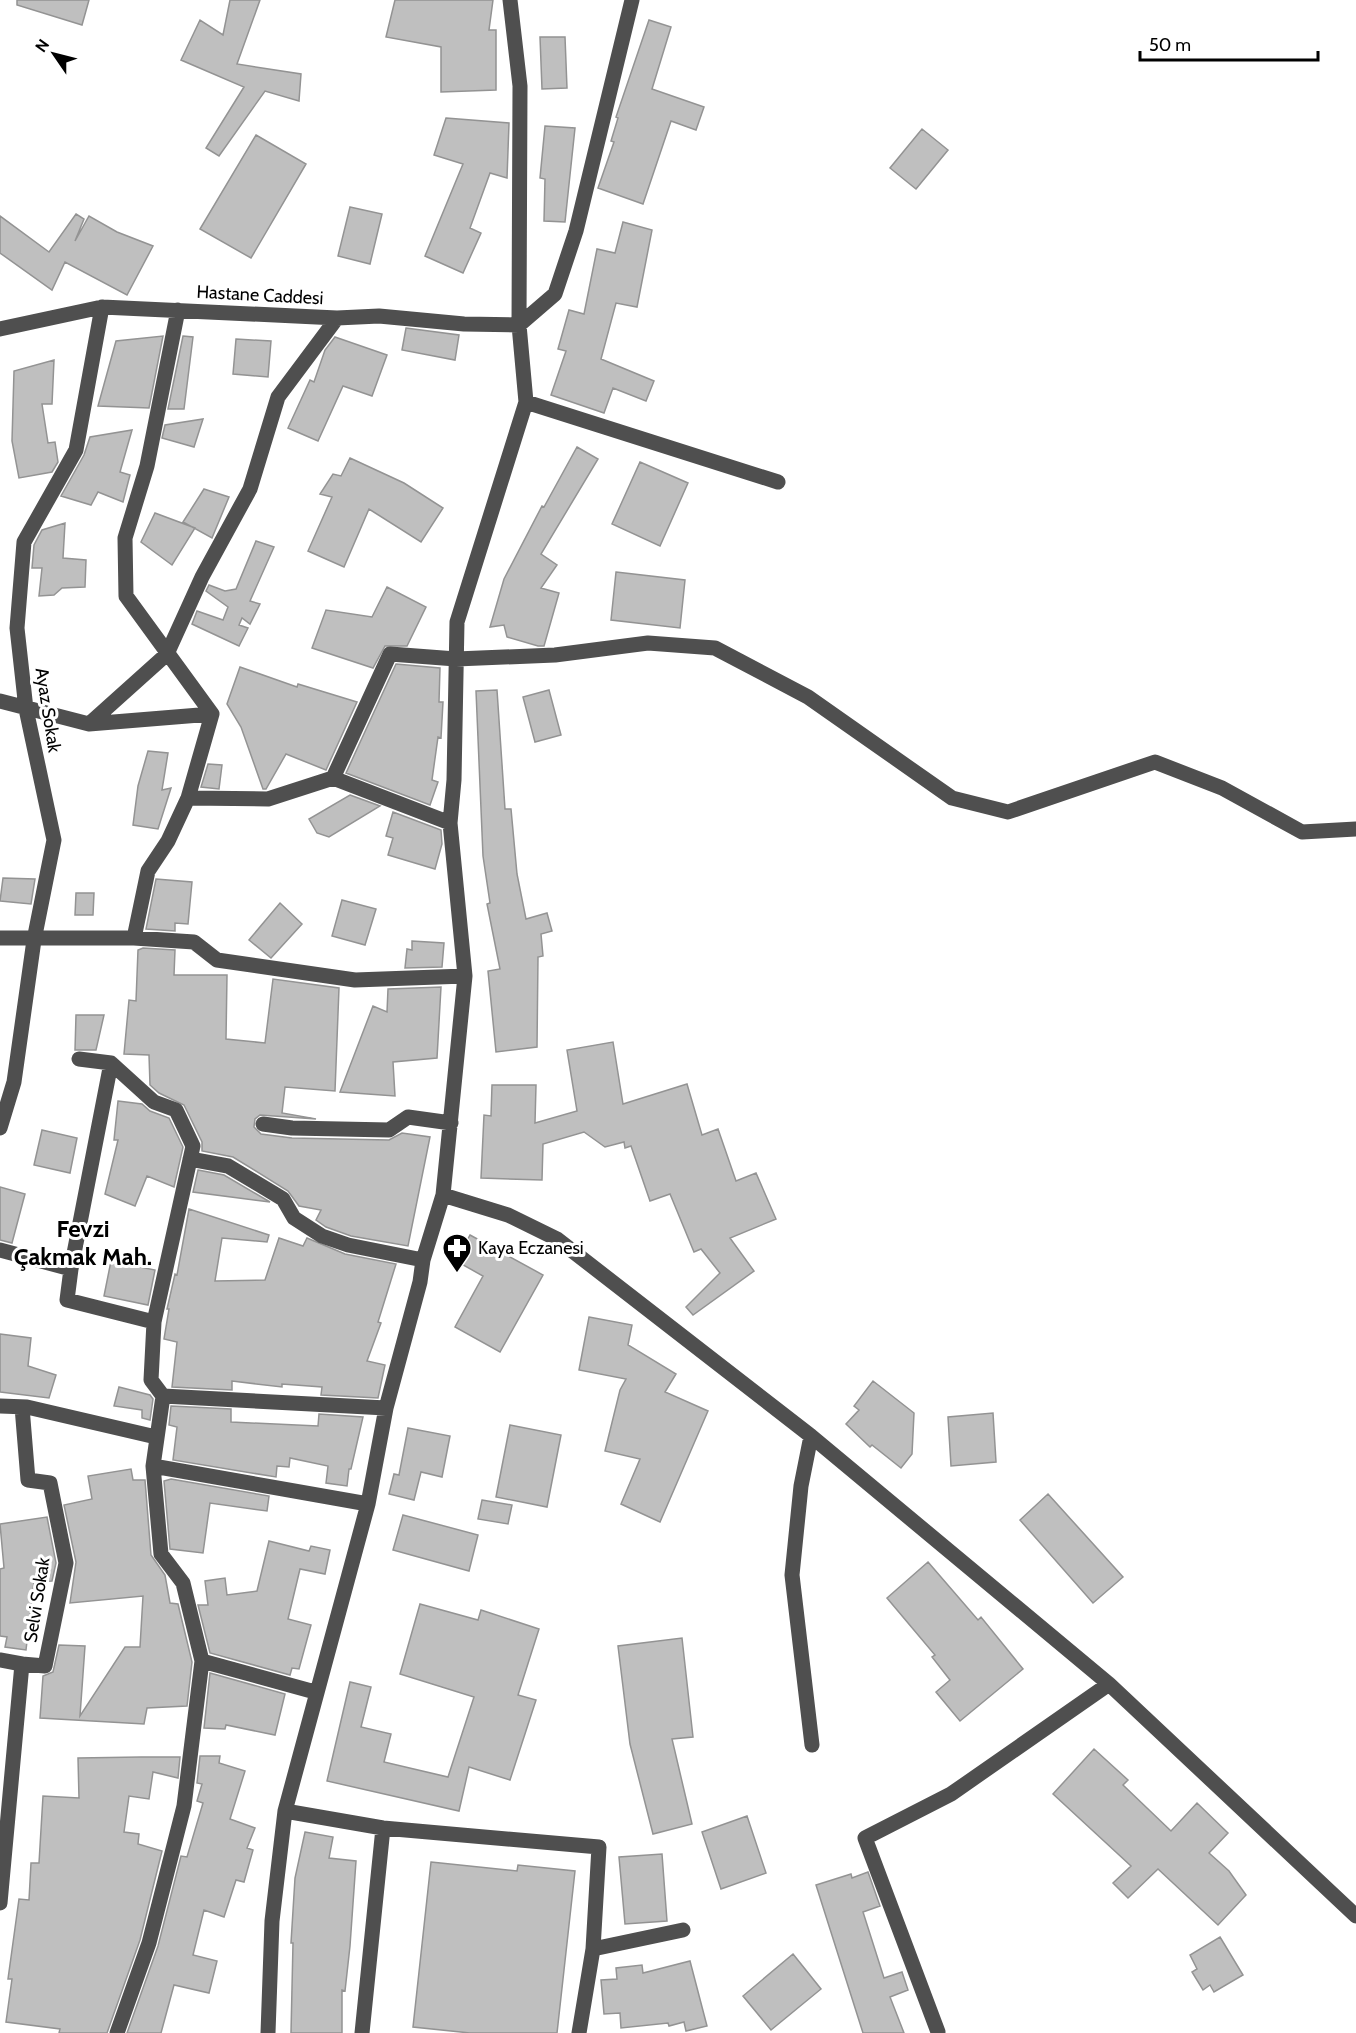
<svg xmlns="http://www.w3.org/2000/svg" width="1356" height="2033" font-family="Cabin,sans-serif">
	<rect width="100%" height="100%" fill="#fff"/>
	<path fill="#bfbfbf" stroke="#939393" stroke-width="1.5" d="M17,0H89L82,25L17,5Z
		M230,0H260L237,64L301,74L299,101L265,91L219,156L206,148L244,87L181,60L200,20L223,35Z
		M395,0H493L489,30H496V90L441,92V47L386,37Z
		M649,20L671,27L652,89L704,107L696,130L671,121L643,204L598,188L614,142L611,141L618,118L616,117Z
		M540,37H565L567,88L542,89Z
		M446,118L509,123L507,178L490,173L470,228L481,233L463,273L425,256L463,164L434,155Z
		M545,126L575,128L565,222L544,221L545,179L540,178Z
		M922,129L948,150L916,189L890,168Z
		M256,135L306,164L251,258L200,229Z
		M350,207L382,214L370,264L338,256Z
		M76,214L84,219L75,241L89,216L117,232L153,246L127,295L65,262L52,290L0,253V216L49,252Z
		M623,222L652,230L637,307L616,303L601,359L654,381L646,401L613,388L604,413L551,395L566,351L558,349L569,310L584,314L597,249L615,253Z
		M406,328L459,335L455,360L402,350Z
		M163,336L149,408L98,406L116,341Z
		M183,336L193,337L184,409H168Z
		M335,337L387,355L372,396L343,386L318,441L288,428L310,380L314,382L325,350Z
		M236,339L271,341L268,377L233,374Z
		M54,360L52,404H42L48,443L55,442L58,462L52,472L19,478L12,441L14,371Z
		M203,419L194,447L162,438L165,425Z
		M132,430L120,472L130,475L123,502L98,492L91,505L61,496L84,455L90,437Z
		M577,447L598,459L541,554L557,565L541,588L559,593L544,646H538L507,637L504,625L490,627L504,579L542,506L544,507Z
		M350,458L404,483L443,508L421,542L369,509L344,567L308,551L332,497L320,494L333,474L341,476Z
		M640,462L688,483L660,546L612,524Z
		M204,489L229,497L212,538L183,522Z
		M155,513L195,528L172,565L141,542Z
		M65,523L63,558L86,560L85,587L62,588L54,595L39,596L42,568H32L34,545L42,530Z
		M256,541L274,547L250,601L260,604L250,624L242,618L239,625L248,628L239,646L192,624L197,611L223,620L228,607L206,591L209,585L225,591L236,589Z
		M616,572L685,580L680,628L611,620Z
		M387,587L426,607L407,646H385L373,668L312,648L326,610L372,617Z
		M396,664L440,668L439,702H443L441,738L438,737L432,780L438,782L430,805L346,773Z
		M240,667L297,687L298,684L357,702L326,770L286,754L266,789H263L241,727L227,704Z
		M497,690L505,809H511L517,874L526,919L547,913L552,931L541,934L543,956L538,957L537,1047L496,1052L488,971L500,969L487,904L490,903L483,856L476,691Z
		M549,690L561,735L535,742L523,697Z
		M148,751L168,753L162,790L171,788L158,829L133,825L138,786Z
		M208,764L222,765L219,789L201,787Z
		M350,795L380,806L329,837L317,833L309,819Z
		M393,812L441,830L442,844L435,869L388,855L393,838L386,836Z
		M3,878L35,879L31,904L0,901Z
		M156,879L192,882L188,924L175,923V931L146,929Z
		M76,893H94L93,915H75Z
		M342,900L376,909L365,945L332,936Z
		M280,903L302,924L271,958L249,940Z
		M412,941L444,943L442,967L405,968L407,949L412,950Z
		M143,948L175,950L174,975H227L226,1039L265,1043L273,979L339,988L335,1091L285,1087L282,1113L316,1119L260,1115L255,1119L254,1127L261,1134L292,1138L389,1140L402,1133L430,1137L408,1246L351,1236L326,1227L316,1220L321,1210L299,1206L288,1191L233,1157L202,1151V1142L184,1105L159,1093L150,1085L149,1055L124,1054L129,1000L136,1001L138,950Z
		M441,987L437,1058L393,1062L395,1096L340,1092L373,1006L387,1012L388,989Z
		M76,1015H104L96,1050H75Z
		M613,1042L623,1104L687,1084L702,1135L718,1129L736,1181L756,1173L776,1219L730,1238L754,1271L693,1315L686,1307L720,1273L701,1249L694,1252L670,1194L650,1201L631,1146L625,1148L624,1142L605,1147L584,1132L543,1144L542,1180L481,1178L484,1115L491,1116L492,1085H536L535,1123L577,1111L567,1050Z
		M118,1101L142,1104L150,1111L169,1118L183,1147L174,1187L147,1176L135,1206L105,1194L118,1140H114Z
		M42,1130L77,1138L70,1173L34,1165Z
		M198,1170L224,1175L270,1202L193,1192Z
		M0,1187L25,1194L12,1243L0,1240Z
		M189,1209L269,1235L267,1242L222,1238L215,1281L265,1280L279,1238L303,1246L307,1238L345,1254L396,1264L378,1322L381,1323L367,1361L385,1365L378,1398L321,1395L322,1387L282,1384V1387L232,1381V1390L172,1387L177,1342L164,1339L169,1309H167L175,1274L177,1275Z
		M470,1235L543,1275L500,1352L455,1327L483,1276L456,1261Z
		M111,1261L155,1270L148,1305L104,1296Z
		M589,1317L632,1325L628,1345L676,1374L665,1392L708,1411L660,1522L621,1504L640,1459L605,1451L620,1390L626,1379L579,1370Z
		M0,1334L31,1338L28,1366L56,1375L49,1398L0,1392Z
		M873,1381L914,1413L912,1454L901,1468L872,1445L870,1447L846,1424L859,1410L854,1406Z
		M119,1387L150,1395L153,1399L150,1420L142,1418V1410L114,1406Z
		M171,1406L231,1409V1422L318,1426L319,1414L363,1417L351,1469H349L347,1486L326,1483L328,1466L290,1458L289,1467L277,1466L276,1477L173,1460L177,1427L169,1425Z
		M993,1413L996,1462L951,1466L948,1417Z
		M510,1425L561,1435L547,1507L496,1497Z
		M408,1428L450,1436L442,1477L421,1472L414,1500L389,1494L394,1474L399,1475Z
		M131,1469L133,1480H145L151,1555L165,1575L170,1603L178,1604L192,1662L187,1706L147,1708L144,1724L40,1718L43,1676L53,1672L59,1645L85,1646L80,1716L125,1647H140L143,1596L70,1603L76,1562L64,1505L92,1499L88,1476Z
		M171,1479L269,1496L267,1511L210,1503L203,1553L170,1549L164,1481Z
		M1048,1494L1123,1577L1093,1603L1020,1520Z
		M482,1500L512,1505L508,1524L478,1519Z
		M403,1515L478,1535L469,1571L393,1550Z
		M47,1517L56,1563L52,1581L34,1582L26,1650L5,1647L7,1637L0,1636V1569L4,1568L0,1524Z
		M269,1541L309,1551L311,1546L330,1550L325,1574L300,1569L288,1619L311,1625L299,1669L292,1668L290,1675L210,1653L198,1605H208L205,1581L225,1578L227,1595L257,1591Z
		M928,1562L978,1620L981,1617L1023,1669L960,1721L936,1692L950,1680L932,1657L935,1655L887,1598Z
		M420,1604L478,1620L481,1610L539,1629L518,1695L536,1700L510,1780L469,1767L459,1811L327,1781L350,1682L371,1687L361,1727L391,1734L384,1762L448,1777L474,1697L400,1674Z
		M682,1638L693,1737L672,1739L692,1824L653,1834L630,1744L618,1646Z
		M210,1673L285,1694L275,1735L226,1725L225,1729L204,1728Z
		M1094,1749L1128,1780L1123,1785L1171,1831L1197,1803L1228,1833L1209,1853L1229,1871L1246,1895L1218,1925L1158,1869L1128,1898L1113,1883L1131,1866L1053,1794Z
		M200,1756H220L219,1763L245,1771L230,1819L255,1828L247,1848L253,1850L244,1882L236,1880L224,1917L204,1910L193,1955L217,1961L209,1993L174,1985L161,2033H127L158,1946L181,1856L187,1857L203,1803L197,1801L202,1784L197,1783Z
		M141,1757H180L178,1778L153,1772L149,1799L129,1796L124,1832L139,1834L138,1844L162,1851L140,1940L107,2033H59L60,2029L6,2022L12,1979H8L19,1899L29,1900L31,1863H39L43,1796L79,1798L78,1758Z
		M747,1816L766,1873L721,1889L702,1832Z
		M305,1832L333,1837L329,1858L356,1861L350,1946L345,1991L342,1990V2033H291L293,1943H291L295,1878Z
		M662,1854L667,1921L625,1924L619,1857Z
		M431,1862L517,1871L518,1865L575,1871L557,2033H470L413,2027Z
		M868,1872L880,1906L863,1912L884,1978L902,1972L908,1990L890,1997L904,2033H863L816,1885L851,1874L852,1878Z
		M1220,1937L1243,1975L1214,1992L1210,1985L1203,1990L1192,1972L1197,1969L1190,1955Z
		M793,1954L821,1989L771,2030L743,1996Z
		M690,1961L707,2026L686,2031L684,2022L669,2026L668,2023L621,2028L620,2013L604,2014L601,1980L617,1979L616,1968L642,1965L643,1973Z"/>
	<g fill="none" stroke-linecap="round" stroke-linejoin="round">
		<path stroke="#4f4f4f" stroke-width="15" d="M0,329L102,307L337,318L379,316L464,324L519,325L555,294L576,231L632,0
			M526,402L778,482
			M0,701L89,724L167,654L202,577L250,489L278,397L337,318
			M89,724L212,714
			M333,778L390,654L456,659L555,655L648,643L715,648L808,697L952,798L1008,812L1155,762L1222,788L1302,832L1356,829
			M188,798L268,799L333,778L450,823
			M0,938H134L194,942L217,960L355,980L465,976
			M134,938L148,871L168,841L188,798L212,714L126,596L125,538L147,466L178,310
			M79,1059L111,1063L154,1102L176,1110L193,1146L154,1322L151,1380L163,1396L153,1466L161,1554L183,1583L202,1661L184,1806L149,1943L117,2033
			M111,1063L71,1269L67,1300L154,1322
			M263,1124L292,1128L389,1130L408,1117L451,1123
			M0,1128L14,1082L34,940L54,840L26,709L17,628L24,542L76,450L102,307
			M190,1159L228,1166L283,1199L294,1218L322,1236L348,1245L423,1260
			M443,1195L508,1215L557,1239L811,1436L1109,1684L1356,1916
			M0,1250L71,1269
			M163,1396L386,1408
			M0,1406L27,1407L156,1437
			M811,1436L801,1486L792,1575L812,1745
			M153,1466L368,1504
			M0,1660L22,1664
			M202,1661L315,1692
			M285,1811L383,1828L599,1847L593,1949L579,2033
			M0,1903L22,1664L45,1666L66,1563L50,1483L28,1480L22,1407
			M593,1949L683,1930
			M938,2032L865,1838L951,1794L1109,1684
			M268,2033L272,1921L285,1811L368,1504L386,1408L420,1282L423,1260L443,1195L465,976L450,823L454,780L457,622L526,402L519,325L520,86L510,0
			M362,2033L383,1828"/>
	</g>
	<defs>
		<g id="pharmacy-pin" transform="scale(1.5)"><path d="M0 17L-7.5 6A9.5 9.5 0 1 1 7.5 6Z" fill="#000" stroke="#fff"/><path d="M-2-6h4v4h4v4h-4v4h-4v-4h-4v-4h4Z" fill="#fff"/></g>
	</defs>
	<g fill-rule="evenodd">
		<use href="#pharmacy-pin" x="457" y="1248"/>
	</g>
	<g text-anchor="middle" stroke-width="6" stroke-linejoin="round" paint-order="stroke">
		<g font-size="18" fill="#000" stroke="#fff">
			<text transform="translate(260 295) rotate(3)" y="6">Hastane Caddesi</text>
			<text transform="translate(48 710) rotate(81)" y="6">Ayaz Sokak</text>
			<text transform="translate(37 1600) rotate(-81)" y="6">Selvi Sokak</text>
		</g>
		<g font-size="18" fill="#000" stroke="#fff" text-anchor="start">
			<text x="478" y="1254">Kaya Eczanesi</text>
		</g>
		<g font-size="24" font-weight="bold" fill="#000" stroke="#fff">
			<text x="83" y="1237">Fevzi<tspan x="83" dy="28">Çakmak Mah.</tspan></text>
		</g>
	</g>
	<g transform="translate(54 54) rotate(305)" stroke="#ffffff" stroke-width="4.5" paint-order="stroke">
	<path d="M0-4.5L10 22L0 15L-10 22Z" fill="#000000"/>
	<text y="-9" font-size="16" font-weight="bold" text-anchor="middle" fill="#000000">N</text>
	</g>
	<path d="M1140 51v9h178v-9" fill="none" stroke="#000000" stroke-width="3"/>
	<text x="1149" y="51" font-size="18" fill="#000000" stroke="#ffffff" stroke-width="4.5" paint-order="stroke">50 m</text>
</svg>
